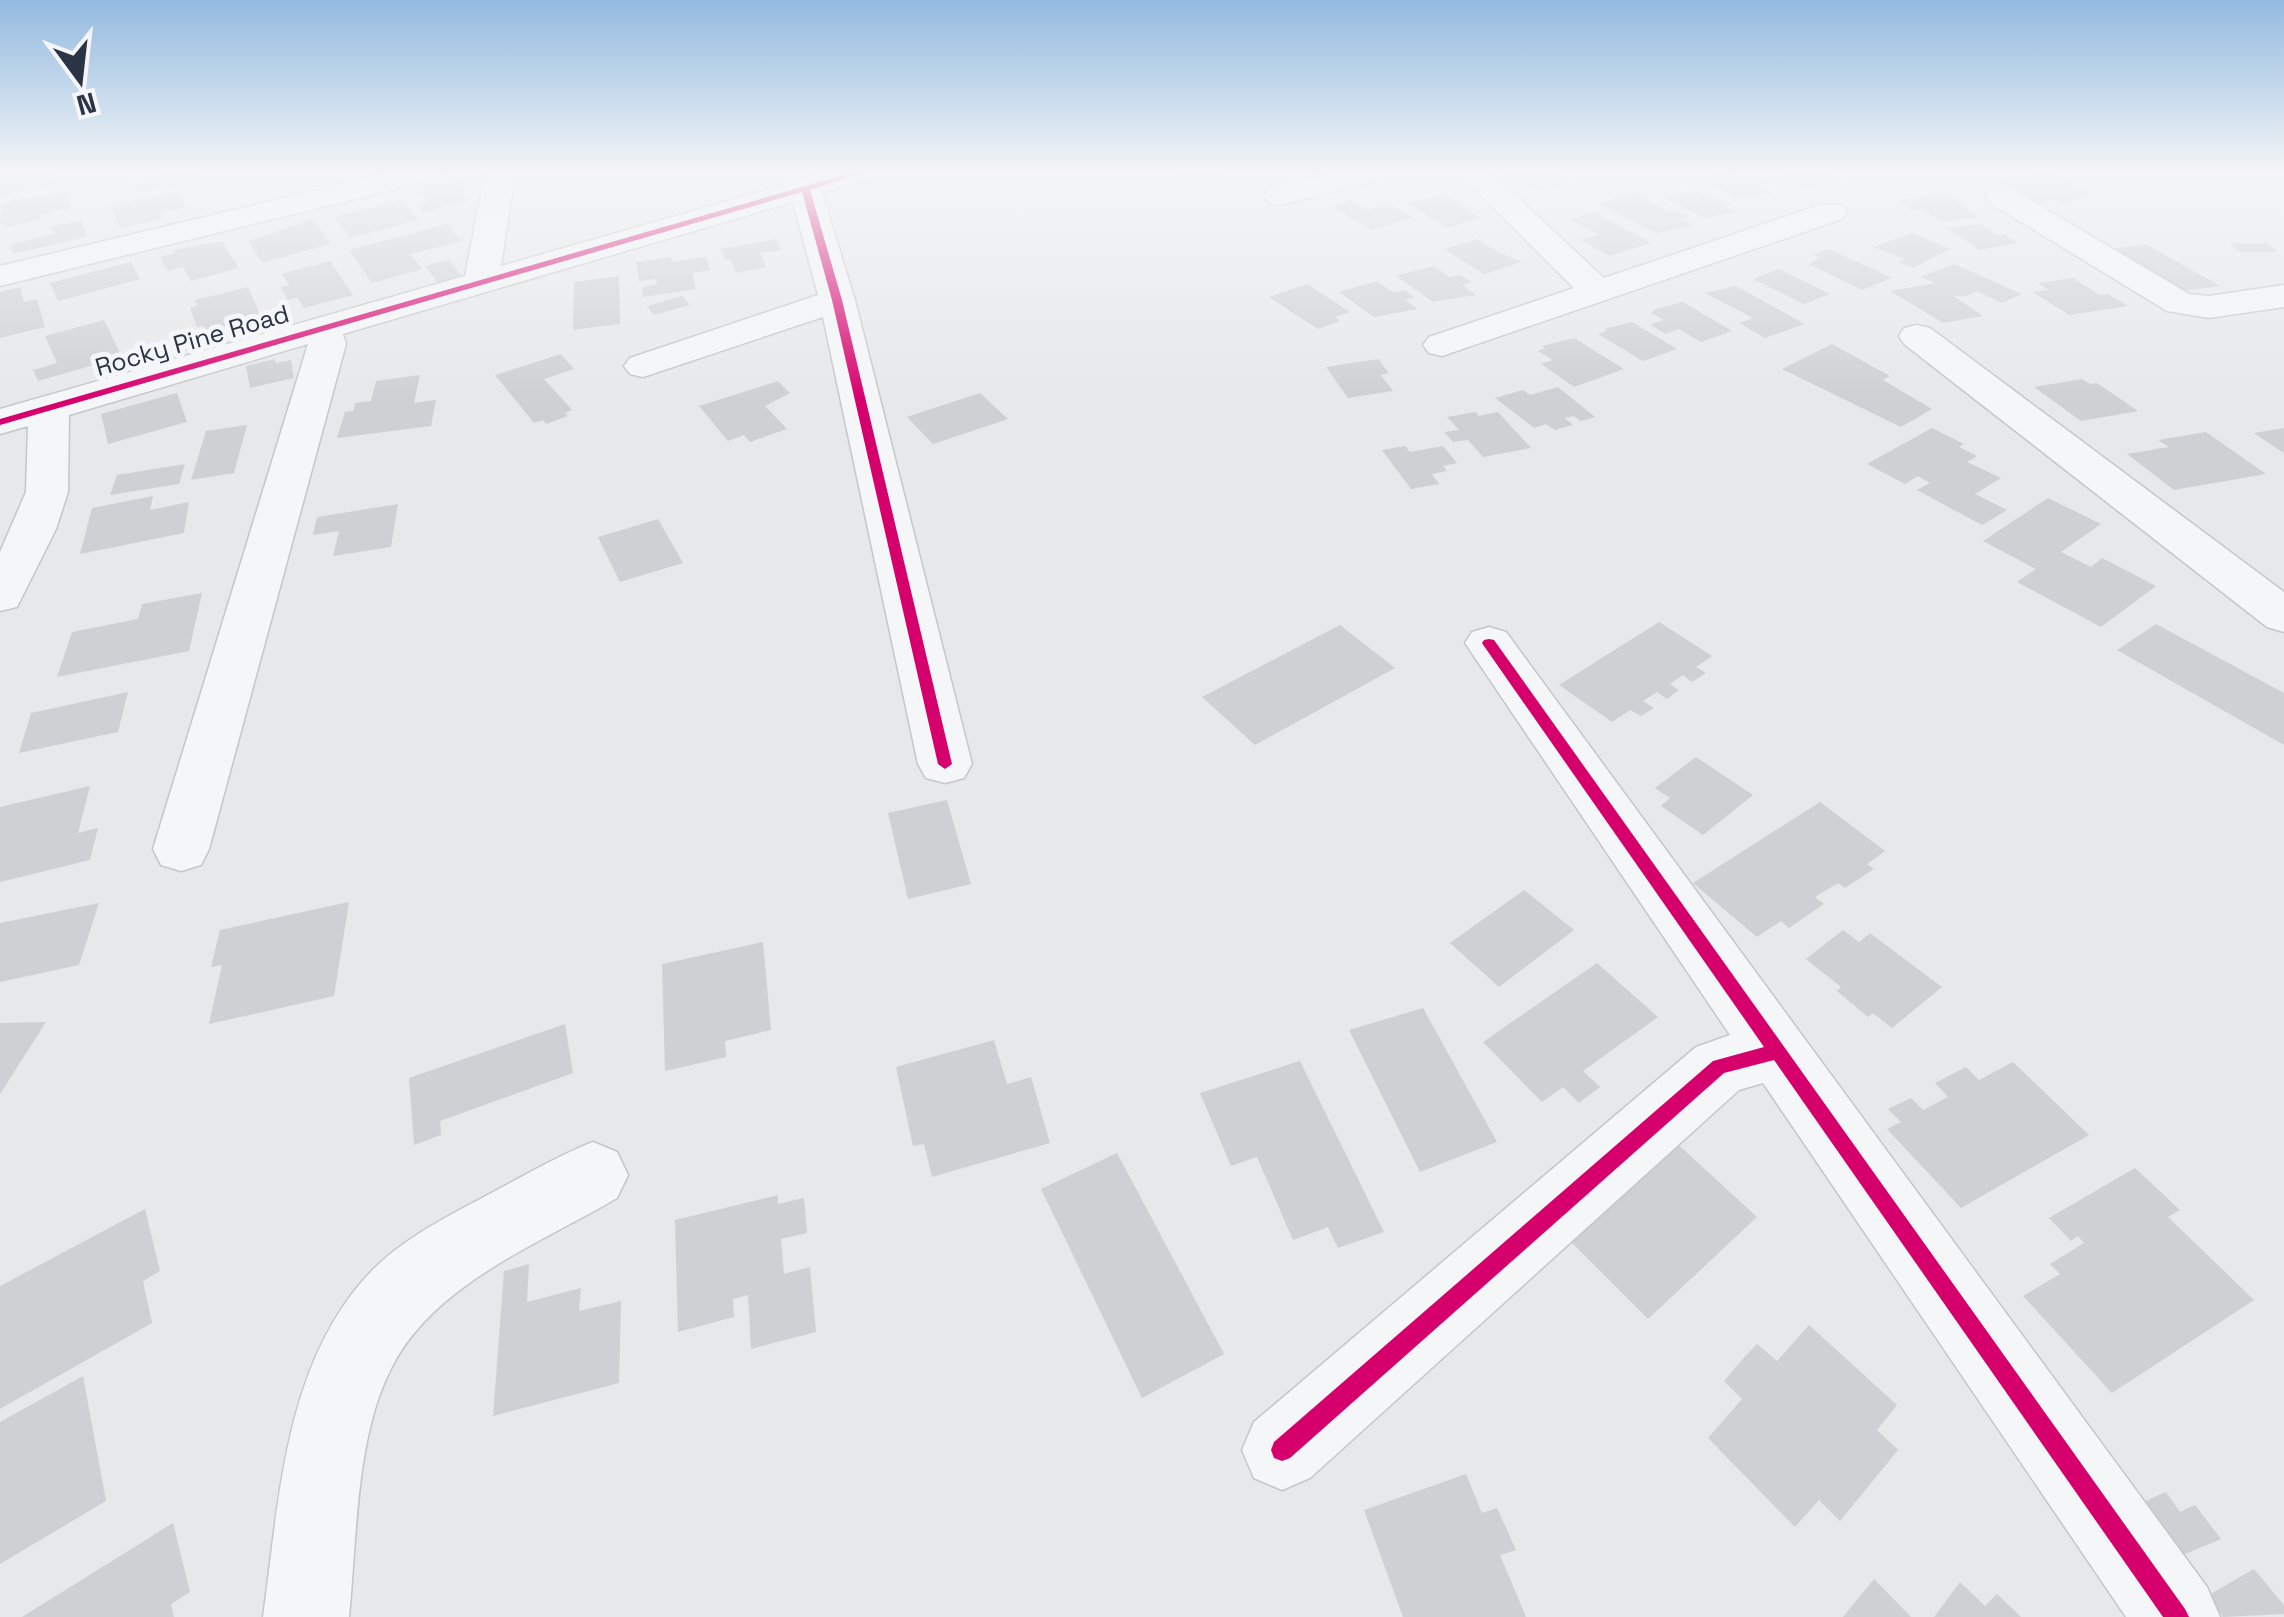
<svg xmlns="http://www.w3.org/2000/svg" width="2284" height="1617" font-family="'Space Grotesk',sans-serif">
	<rect width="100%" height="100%" fill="#e6e8ea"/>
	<path fill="#ced0d3" d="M8,173H51L56,183L0,196V175Z
		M173,173L202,175L191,177L193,181L139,193L132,182Z
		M1179,173H1222L1225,177L1189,186Z
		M1506,173H1553L1575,185L1539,191Z
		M1724,173L1747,180L1754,178L1768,184L1760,186L1774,193L1738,198L1700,180Z
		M1788,173H1829L1849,186L1836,188L1829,183L1802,187L1787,177L1793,176Z
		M2051,173L2091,195L2062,204L2055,200L2040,203L2001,181Z
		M455,178L466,191L461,192L468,201L423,212L418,205L428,202L416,187Z
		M1690,190L1732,204L1724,206L1736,212L1704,218L1664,198Z
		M66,191L71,208L39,215L40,219L6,227L4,223L0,224L2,203Z
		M178,191L186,207L159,213L162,219L120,228L111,206Z
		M1635,192L1668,212L1677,210L1690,216L1680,219L1694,225L1657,233L1597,204Z
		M1949,194L1978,217L1941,222L1922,209L1912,210L1897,200Z
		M1448,195L1480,218L1447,228L1405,202Z
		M401,200L418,220L350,238L334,217Z
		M1352,200L1367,210L1389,204L1413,218L1371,230L1332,206Z
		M1595,212L1651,243L1609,256L1581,240L1599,235L1571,220Z
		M313,219L331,244L262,263L248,241Z
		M81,220L87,237L13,254L11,244L54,234L51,227Z
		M447,224L461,241L411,254L422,269L372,283L349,250Z
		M1980,224L1998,235L2004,234L2018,243L1980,250L1946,228Z
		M1912,233L1951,249L1913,268L1899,262L1905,259L1873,247Z
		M776,239L781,250L760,253L766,267L736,273L730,259L725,260L720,249Z
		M1477,239L1500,253L1522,262L1484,274L1444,249Z
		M222,241L239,268L191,281L183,267L168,271L160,257L175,253L174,250Z
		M2229,243H2266L2278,252H2240Z
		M2146,244L2220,286L2184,291L2112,249Z
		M1829,249L1892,278L1862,290L1809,264L1820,258L1813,255Z
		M671,257L672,262L706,257L710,270L692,273L696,289L643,297L642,287L657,284L656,279L639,281L636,262Z
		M449,260L462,276L438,283L425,266Z
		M330,261L353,295L304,308L297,297L288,300L280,287L289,285L282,274Z
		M131,262L140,279L58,301L50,283Z
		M1954,264L2022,294L2002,303L1977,291L1963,297L1952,295L1983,316L1943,323L1890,291L1935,283L1920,277Z
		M1433,266L1450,277L1460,275L1472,282L1462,285L1476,295L1433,302L1396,276Z
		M1779,269L1830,294L1804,304L1753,279Z
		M619,276L620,324L573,330L574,282Z
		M2073,278L2100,295L2108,294L2128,306L2069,315L2033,292L2048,290L2038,283Z
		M1377,281L1394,293L1404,290L1415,297L1405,300L1418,309L1374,317L1339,292Z
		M1307,284L1350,312L1335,317L1340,321L1318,329L1269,297Z
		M1736,286L1805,324L1765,338L1739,323L1753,318L1705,293Z
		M20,287L24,302L37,299L45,327L0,338V292Z
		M248,287L261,317L206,331L204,326L197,327L190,308L197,306L195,300Z
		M682,296L690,305L654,315L647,306Z
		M1683,302L1732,331L1701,342L1679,329L1665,334L1650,324L1664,320L1651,313L1656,309Z
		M104,320L122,357L38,381L33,370L57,363L45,336Z
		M1632,322L1677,349L1643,361L1598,334L1607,331L1604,329Z
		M1574,338L1624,369L1574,387L1541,364L1553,360L1538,351L1545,348L1542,346Z
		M1832,344L1890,376L1883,380L1932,409L1901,427L1782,369Z
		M561,354L574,369L544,379L572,410L565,413L568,416L546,424L543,420L534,423L495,375Z
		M275,359L276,363L291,360L294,378L250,388L246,366Z
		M1378,359L1389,373L1381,375L1393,391L1348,398L1326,367Z
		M420,375L414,403L436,400L431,426L337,438L345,412L353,411L355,403L371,401L376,381Z
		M2082,379L2090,384L2097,383L2138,411L2081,421L2034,387Z
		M778,381L790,393L765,406L787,429L750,442L744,435L728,441L699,406Z
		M1558,387L1595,417L1581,421L1574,416L1565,418L1573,425L1555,430L1546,424L1534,428L1495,398L1523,390L1530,395Z
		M177,393L187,422L108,444L101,414Z
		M980,393L1008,419L933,444L907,417Z
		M1475,412L1479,416L1498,412L1531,448L1483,457L1468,440L1453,442L1444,432L1459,430L1447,417Z
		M247,425L234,473L191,480L206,431Z
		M1932,428L1964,444L1959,447L1977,456L1967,462L2001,478L1975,494L2007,510L1982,525L1917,490L1930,483L1918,476L1905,484L1867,464Z
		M2284,428V453L2254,433Z
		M2206,432L2266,474L2174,490L2127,454L2169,447L2158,440Z
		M1405,446L1410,452L1443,446L1457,463L1443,466L1447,471L1432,474L1439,484L1411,489L1382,450Z
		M185,464L179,484L110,495L117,475Z
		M153,496L150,510L189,502L184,533L80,554L92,508Z
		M2048,498L2101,524L2061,552L2091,567L2102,558L2156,586L2101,627L2017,582L2036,569L1983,541Z
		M398,504L391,547L333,556L339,531L313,535L317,517Z
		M658,519L683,563L620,582L598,537Z
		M202,593L189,651L57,677L72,632L138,619L142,604Z
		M1659,622L1712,656L1696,667L1706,673L1692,682L1683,675L1670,684L1679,690L1667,699L1657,692L1643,701L1654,708L1641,716L1630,710L1612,722L1559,685Z
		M2156,624L2284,693V745L2117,650Z
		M1340,625L1395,668L1255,745L1202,697Z
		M128,692L118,732L19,753L31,713Z
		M1696,757L1753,795L1703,835L1661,806L1670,798L1655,788Z
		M90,786L78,833L98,828L90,860L0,882V807Z
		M947,800L971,884L908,899L888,813Z
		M1820,802L1885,851L1867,864L1874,869L1845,888L1838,883L1815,897L1824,904L1789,928L1781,921L1757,937L1693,883Z
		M1524,890L1574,930L1499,987L1450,943Z
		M349,902L334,996L209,1024L222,965L211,967L220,930Z
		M99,903L79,965L0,982V923Z
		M1843,930L1859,942L1870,933L1942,987L1892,1028L1873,1013L1868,1017L1837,991L1841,987L1806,959Z
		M763,942L771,1030L725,1041L726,1057L665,1071L662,964Z
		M1597,963L1658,1017L1583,1071L1600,1087L1579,1103L1563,1087L1542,1102L1483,1042Z
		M1423,1008L1497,1142L1420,1172L1349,1030Z
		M46,1022L0,1094V1023Z
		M565,1024L573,1073L440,1121L441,1135L414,1145L409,1078Z
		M994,1040L1007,1084L1031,1077L1050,1143L932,1177L924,1144L913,1146L896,1067Z
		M1300,1061L1384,1232L1338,1248L1328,1227L1293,1240L1257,1157L1231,1166L1200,1093Z
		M2013,1062L2089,1135L1961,1208L1887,1129L1901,1122L1888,1109L1911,1098L1923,1110L1948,1097L1935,1083L1966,1067L1979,1080Z
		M1672,1139L1757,1217L1648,1319L1562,1233Z
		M1117,1153L1224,1354L1142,1398L1041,1189Z
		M2135,1168L2180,1210L2168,1217L2254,1300L2112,1393L2023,1296L2060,1274L2050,1264L2084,1243L2078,1236L2071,1241L2049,1218Z
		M778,1195V1204L804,1198L807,1233L781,1239L784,1274L810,1267L816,1332L751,1349L748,1295L733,1299L734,1317L678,1332L675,1220Z
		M145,1209L160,1271L143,1281L152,1323L0,1409V1286Z
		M529,1264L527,1302L581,1288L579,1311L621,1301L619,1383L493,1416L504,1271Z
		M1809,1325L1897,1405L1877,1430L1898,1450L1840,1521L1819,1500L1795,1527L1708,1438L1742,1399L1724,1381L1740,1362L1757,1344L1777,1361Z
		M83,1376L106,1501L0,1564V1422Z
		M1466,1474L1482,1513L1497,1508L1516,1550L1500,1555L1526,1617H1403L1364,1510Z
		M2166,1492L2180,1512L2195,1505L2221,1539L2159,1565L2120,1512Z
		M173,1523L190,1592L171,1604L174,1617H22Z
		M2254,1569L2284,1605V1614L2223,1617L2207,1596Z
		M1874,1579L1911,1617H1843Z
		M1960,1582L1985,1606L1997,1594L2021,1617H1934Z"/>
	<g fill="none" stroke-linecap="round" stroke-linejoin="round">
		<g stroke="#c4c6c8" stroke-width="3">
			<path id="minor" d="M388,173H441L437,179L0,286V266Z
				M485,173H515L501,266L825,173H874L870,179L822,193L855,300L972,764L964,778L945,783L926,778L918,764L823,317L643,377L630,374L624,366L630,358L818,295L793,202L343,334L346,344L209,849L201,865L181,871L161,865L153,849L308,344L69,415L68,492L56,529L17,607L0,611V552L26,492L28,426L0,434V409L465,276Z
				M1335,173H1388L1384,179L1280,205L1269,203L1264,196L1269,189Z
				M1458,173H1491L1604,278L1820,205H1842L1847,212L1842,219L1442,356L1429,353L1423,345L1429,337L1574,288Z
				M2001,187L2012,189L2189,294L2209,296L2284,285V307L2209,318L2167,311L1990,203L1985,196L1990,189Z
				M1917,325L1930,328L2284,592V632L2267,627L1904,344L1899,336L1904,328Z
				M1489,627L1506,632L2207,1587L2220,1617H2126L1763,1083L1739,1090L1310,1478L1282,1490L1254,1478L1242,1450L1254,1422L1696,1047L1730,1035L1465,643L1472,632Z
				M593,1142L617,1152L628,1175L617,1198C541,1243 438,1282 394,1363C355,1433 357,1539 349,1617H263C279,1503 284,1369 365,1278C396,1243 442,1219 484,1197C520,1178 555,1157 593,1142Z"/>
		</g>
		<use href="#minor" fill="#f5f6f7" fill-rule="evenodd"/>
		<g stroke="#f4f6f9" stroke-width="6">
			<path id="cycleway" d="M850,173H863L810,190L842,300L952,764L945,769L938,764L832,300L802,192L0,425V419Z
				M1489,639L1494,640L2185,1609L2189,1617H2163L1774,1060L1724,1073L1290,1458L1282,1461L1274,1458L1271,1450L1274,1442L1713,1061L1764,1047L1484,646L1482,643L1484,640Z"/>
		</g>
		<use href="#cycleway" fill="#d6006c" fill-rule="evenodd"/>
	</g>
	<linearGradient id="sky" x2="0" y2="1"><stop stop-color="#93bae0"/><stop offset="0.43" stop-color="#f4f5f6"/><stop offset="1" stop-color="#f4f5f6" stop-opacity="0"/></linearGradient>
	<rect width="2284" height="399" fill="url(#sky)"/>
	<g text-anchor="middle" stroke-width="10" stroke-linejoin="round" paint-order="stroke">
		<g font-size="25" fill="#2b3445" stroke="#f4f6f9">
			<text transform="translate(192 340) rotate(-16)" y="9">Rocky Pine Road</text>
		</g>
	</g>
	<g transform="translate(80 80) rotate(165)" stroke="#f4f6f9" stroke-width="8" paint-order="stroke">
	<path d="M0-8L18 38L0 25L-18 38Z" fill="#2b3445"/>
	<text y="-15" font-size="28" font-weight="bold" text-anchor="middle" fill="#2b3445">N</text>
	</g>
</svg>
